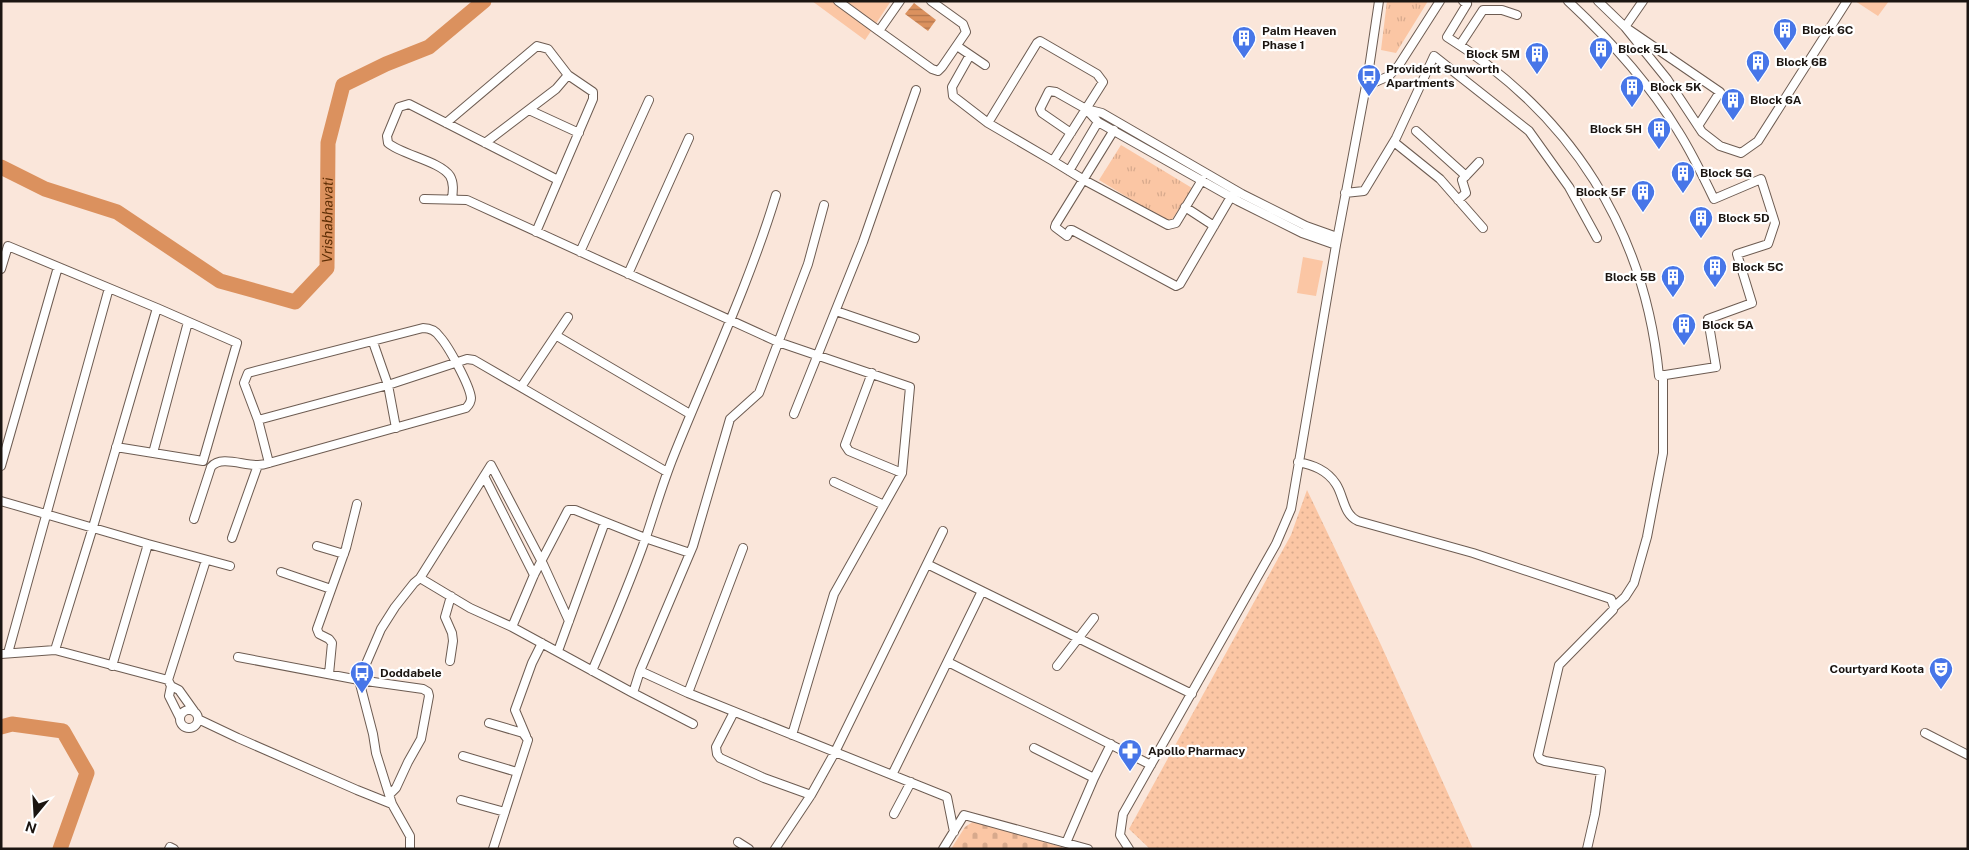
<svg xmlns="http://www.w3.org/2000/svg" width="1969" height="850" font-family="'Public Sans',sans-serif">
	<defs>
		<pattern id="grass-dots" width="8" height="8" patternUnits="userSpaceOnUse" patternTransform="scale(1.25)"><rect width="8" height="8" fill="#fbc6a4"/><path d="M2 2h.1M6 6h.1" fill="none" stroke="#d7a98c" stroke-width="1.8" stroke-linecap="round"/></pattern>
		<pattern id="cemetery-stones" width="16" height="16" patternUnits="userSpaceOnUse" patternTransform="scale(1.25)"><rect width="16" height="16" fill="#fbc6a4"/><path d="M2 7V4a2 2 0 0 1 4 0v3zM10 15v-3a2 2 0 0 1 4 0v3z" fill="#d7a98c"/></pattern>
		<pattern id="park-tufts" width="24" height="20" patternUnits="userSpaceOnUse" patternTransform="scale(1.25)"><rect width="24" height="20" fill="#fbc6a4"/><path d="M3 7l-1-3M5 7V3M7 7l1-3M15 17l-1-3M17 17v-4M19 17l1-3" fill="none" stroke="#d7a98c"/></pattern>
		<pattern id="water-rules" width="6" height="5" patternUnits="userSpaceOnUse" patternTransform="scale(1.25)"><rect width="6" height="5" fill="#db915e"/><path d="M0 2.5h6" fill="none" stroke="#b1754c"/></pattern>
	</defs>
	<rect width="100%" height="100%" fill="#fae6da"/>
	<path fill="url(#grass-dots)" d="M1307,490L1381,645L1473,849H1150L1129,829L1291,535Z"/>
	<path fill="url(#cemetery-stones)" d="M974,821L1062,847V849H951L965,827Z"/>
	<path fill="url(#park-tufts)" d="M1387,1H1428L1396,53L1381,50Z
		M1121,145L1192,188L1170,223L1099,180Z"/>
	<path fill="#fbc6a4" d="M812,1H891L865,40Z
		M1855,1H1889L1878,16Z
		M1303,257L1323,261L1316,296L1297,293Z"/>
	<path fill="url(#water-rules)" d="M914,3L936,20L928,31L905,14Z"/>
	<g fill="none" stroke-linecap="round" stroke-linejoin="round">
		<g stroke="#db915e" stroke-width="15">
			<path id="s1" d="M1,167L45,189L117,212L220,281L295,302L327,268L328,143L343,85L386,64L429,47L484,1"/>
			<path d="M1,727L12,724L63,731L87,773L60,849"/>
		</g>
		<g stroke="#6d5c52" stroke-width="10">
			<path id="street" d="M838,1L879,31
				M900,1L879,31L932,69L938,71L942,67L966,32L963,24L931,1
				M1463,1L1467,4L1447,37C1571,114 1645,230 1659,376L1716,367L1708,319L1752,303L1737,254L1768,244L1775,223L1761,179L1714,199C1703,176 1692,153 1678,131C1649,83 1610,40 1568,1
				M1598,1L1625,27L1667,79L1702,132L1720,146L1741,153L1758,141L1847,1
				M1643,1L1625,27L1720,92L1698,126
				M1460,45L1483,10H1502L1517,15
				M957,46L985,65
				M970,55L952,87L953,96L988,123L1053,161L1103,82L1097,74L1040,41L1037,43L988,123
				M1366,86L1389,76L1399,65L1440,1
				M529,110L579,133
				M446,123L537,46L548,49L568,75L593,92V99L536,232
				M1114,130L1056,224L1055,227L1067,236L1070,230H1072L1176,286L1180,284L1232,195
				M1416,131L1466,176
				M1071,133L1042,113L1040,109L1049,91L1056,92L1086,109
				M1394,142L1440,179L1483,228
				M485,143L556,89L568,75
				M1053,161L1084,180L1168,225L1176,223L1202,180
				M1069,171L1098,122
				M1345,193L1364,191L1396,138L1434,56L1529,131L1569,187L1597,238
				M424,199L467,200L778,342L910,387L902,473L834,594L792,735
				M452,199C453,191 454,183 450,176C440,161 402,155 388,143L387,136L399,107L409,104L558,180
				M1458,200L1466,193L1462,180L1479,162
				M1185,207L1214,226
				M1336,245L1302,233L1238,201L1098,122L1086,109L1102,113L1242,194L1306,226L1337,237
				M580,252L649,100
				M1,269L8,246L157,308L93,527L55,650
				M628,274L689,138
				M836,311L915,338
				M557,336L690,414
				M373,342L388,385L396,428
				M872,373L845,445L849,451L902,473
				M521,387L568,317
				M794,414L863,242L916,90
				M258,420L388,385L467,359L474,360L667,472
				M116,447L203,461L237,343L157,308
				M153,453L188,322
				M1298,462C1313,465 1327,470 1336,484C1344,496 1343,514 1358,521L1473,553L1611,599L1614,607
				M1,466L58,267
				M484,476L534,575
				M834,482L884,505
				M1,501L148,544L112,666
				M194,519L211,467C221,455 244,466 258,465C261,465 266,464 269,463L466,408C469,405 471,402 471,398C470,386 449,347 440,337C436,331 430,328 423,328L248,373L244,383L258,420L269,463
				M232,538L258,465
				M148,544L230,566
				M317,546L344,554
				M927,564L1192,694
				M281,572L331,589
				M420,578L470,608L512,627L633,693L640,671L688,693L947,797L954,832
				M512,627L534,575L568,510H575L645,538L690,553
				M558,651L605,522
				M8,653L109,288
				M1,654L55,650L168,680L171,686
				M238,657L359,680L423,689L428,692L429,696L421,739L408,762L396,788L390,794
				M450,661L453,641L452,633L445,617L451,596
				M948,662L1151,765
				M1057,666L1094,618
				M592,671C611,627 630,583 646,537C655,510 663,482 674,455C709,368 749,284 776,195
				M640,671L693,546L730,419L759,393L808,264L824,205
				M329,674L332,643L329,639L319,634L317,629L346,548L357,504
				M168,680L206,560
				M633,693L693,724
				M688,693L743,548
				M180 719a9 9 0 1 1 18 0a9 9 0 1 1-18 0Z
				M734,712L716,747L717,754L720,758L764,778L811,795
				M180,718L169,696L171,686L179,690L194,711
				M198,719L238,738L357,790L392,804
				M489,723L523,733L528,740L493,849
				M1925,733L1968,755
				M526,736L515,710L532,663L542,643
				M1034,748L1094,778
				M463,756L517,772
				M892,775L982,591
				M461,800L505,812
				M894,814L911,782
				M738,842L749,849
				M1066,843L1094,778L1111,744
				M169,849L170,847L174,849
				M410,849V836L392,804L376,753L373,734L359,680L381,629L395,607L414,583L420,578L491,465L543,564L569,621
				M775,849L811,795L835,752L943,531
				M943,849L964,815L1088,849
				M1129,849L1120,835L1123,814L1276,544L1291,509L1336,245L1368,75L1379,1
				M1587,849L1595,814L1601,771L1545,761L1540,759L1538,755L1559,665L1613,610L1614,607L1625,597L1634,583L1647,537L1663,453V375"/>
		</g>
		<use href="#street" stroke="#fff" stroke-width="8"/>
	</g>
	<defs>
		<g id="building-pin" transform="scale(1.25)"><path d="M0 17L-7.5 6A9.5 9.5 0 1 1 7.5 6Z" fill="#4776e8" stroke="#fff"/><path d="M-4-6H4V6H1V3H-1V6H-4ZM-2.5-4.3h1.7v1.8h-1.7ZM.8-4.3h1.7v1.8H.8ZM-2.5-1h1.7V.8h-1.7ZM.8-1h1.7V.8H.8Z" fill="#fff"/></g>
		<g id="bus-pin" transform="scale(1.25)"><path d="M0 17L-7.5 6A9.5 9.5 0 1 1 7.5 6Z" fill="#4776e8" stroke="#fff"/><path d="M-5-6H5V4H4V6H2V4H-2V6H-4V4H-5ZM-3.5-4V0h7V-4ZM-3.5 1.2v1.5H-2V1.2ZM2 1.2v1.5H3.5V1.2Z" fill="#fff"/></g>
		<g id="theatre-pin" transform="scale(1.25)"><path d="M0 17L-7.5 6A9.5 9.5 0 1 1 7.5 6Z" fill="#4776e8" stroke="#fff"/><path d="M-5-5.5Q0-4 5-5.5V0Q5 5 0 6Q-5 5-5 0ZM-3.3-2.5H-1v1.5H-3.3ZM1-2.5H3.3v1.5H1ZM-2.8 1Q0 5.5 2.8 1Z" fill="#fff"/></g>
		<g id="pharmacy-pin" transform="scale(1.25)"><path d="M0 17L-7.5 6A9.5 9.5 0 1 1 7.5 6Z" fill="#4776e8" stroke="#fff"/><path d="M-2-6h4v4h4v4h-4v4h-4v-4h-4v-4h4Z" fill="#fff"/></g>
	</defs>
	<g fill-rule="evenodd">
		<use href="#building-pin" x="1785" y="30"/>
		<use href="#building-pin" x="1244" y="38"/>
		<use href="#building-pin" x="1601" y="49"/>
		<use href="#building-pin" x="1537" y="54"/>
		<use href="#building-pin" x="1758" y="62"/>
		<use href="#bus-pin" x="1369" y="76"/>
		<use href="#building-pin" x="1632" y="87"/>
		<use href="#building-pin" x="1733" y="100"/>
		<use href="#building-pin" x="1659" y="129"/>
		<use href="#building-pin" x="1683" y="173"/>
		<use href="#building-pin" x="1643" y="192"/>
		<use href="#building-pin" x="1701" y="218"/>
		<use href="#building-pin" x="1715" y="267"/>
		<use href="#building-pin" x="1673" y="277"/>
		<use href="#building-pin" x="1684" y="325"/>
		<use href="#theatre-pin" x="1941" y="669"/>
		<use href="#bus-pin" x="362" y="673"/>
		<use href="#pharmacy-pin" x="1130" y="751"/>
	</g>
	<g text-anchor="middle" stroke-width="4.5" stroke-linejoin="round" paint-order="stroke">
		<g font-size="12" font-weight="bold" fill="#1b1511" stroke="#fff" text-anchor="start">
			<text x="1802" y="34">Block 6C</text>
			<text x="1262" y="35">Palm Heaven<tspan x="1262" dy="14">Phase 1</tspan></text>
			<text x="1618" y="53">Block 5L</text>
			<text x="1520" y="58" text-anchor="end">Block 5M</text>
			<text x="1776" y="66">Block 6B</text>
			<text x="1386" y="73">Provident Sunworth<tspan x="1386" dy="14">Apartments</tspan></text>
			<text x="1650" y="91">Block 5K</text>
			<text x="1750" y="104">Block 6A</text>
			<text x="1642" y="133" text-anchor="end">Block 5H</text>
			<text x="1700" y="177">Block 5G</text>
			<text x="1626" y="196" text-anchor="end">Block 5F</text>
			<text x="1718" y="222">Block 5D</text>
			<text x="1732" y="271">Block 5C</text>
			<text x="1656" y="281" text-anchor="end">Block 5B</text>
			<text x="1702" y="329">Block 5A</text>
			<text x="1924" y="673" text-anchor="end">Courtyard Koota</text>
			<text x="380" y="677">Doddabele</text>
			<text x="1148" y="755">Apollo Pharmacy</text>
		</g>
		<g font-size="14" font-style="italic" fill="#5e2e05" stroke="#fff">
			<text dy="5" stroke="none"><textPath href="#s1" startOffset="421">Vrishabhavati</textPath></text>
		</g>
	</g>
	<rect width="1969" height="850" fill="none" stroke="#1b1511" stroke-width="5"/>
	<g transform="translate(35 815) rotate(198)" stroke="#ffffff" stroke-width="4" paint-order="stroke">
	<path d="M0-4L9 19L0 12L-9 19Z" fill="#1b1511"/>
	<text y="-8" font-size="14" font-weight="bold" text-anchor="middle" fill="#1b1511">N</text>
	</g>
</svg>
